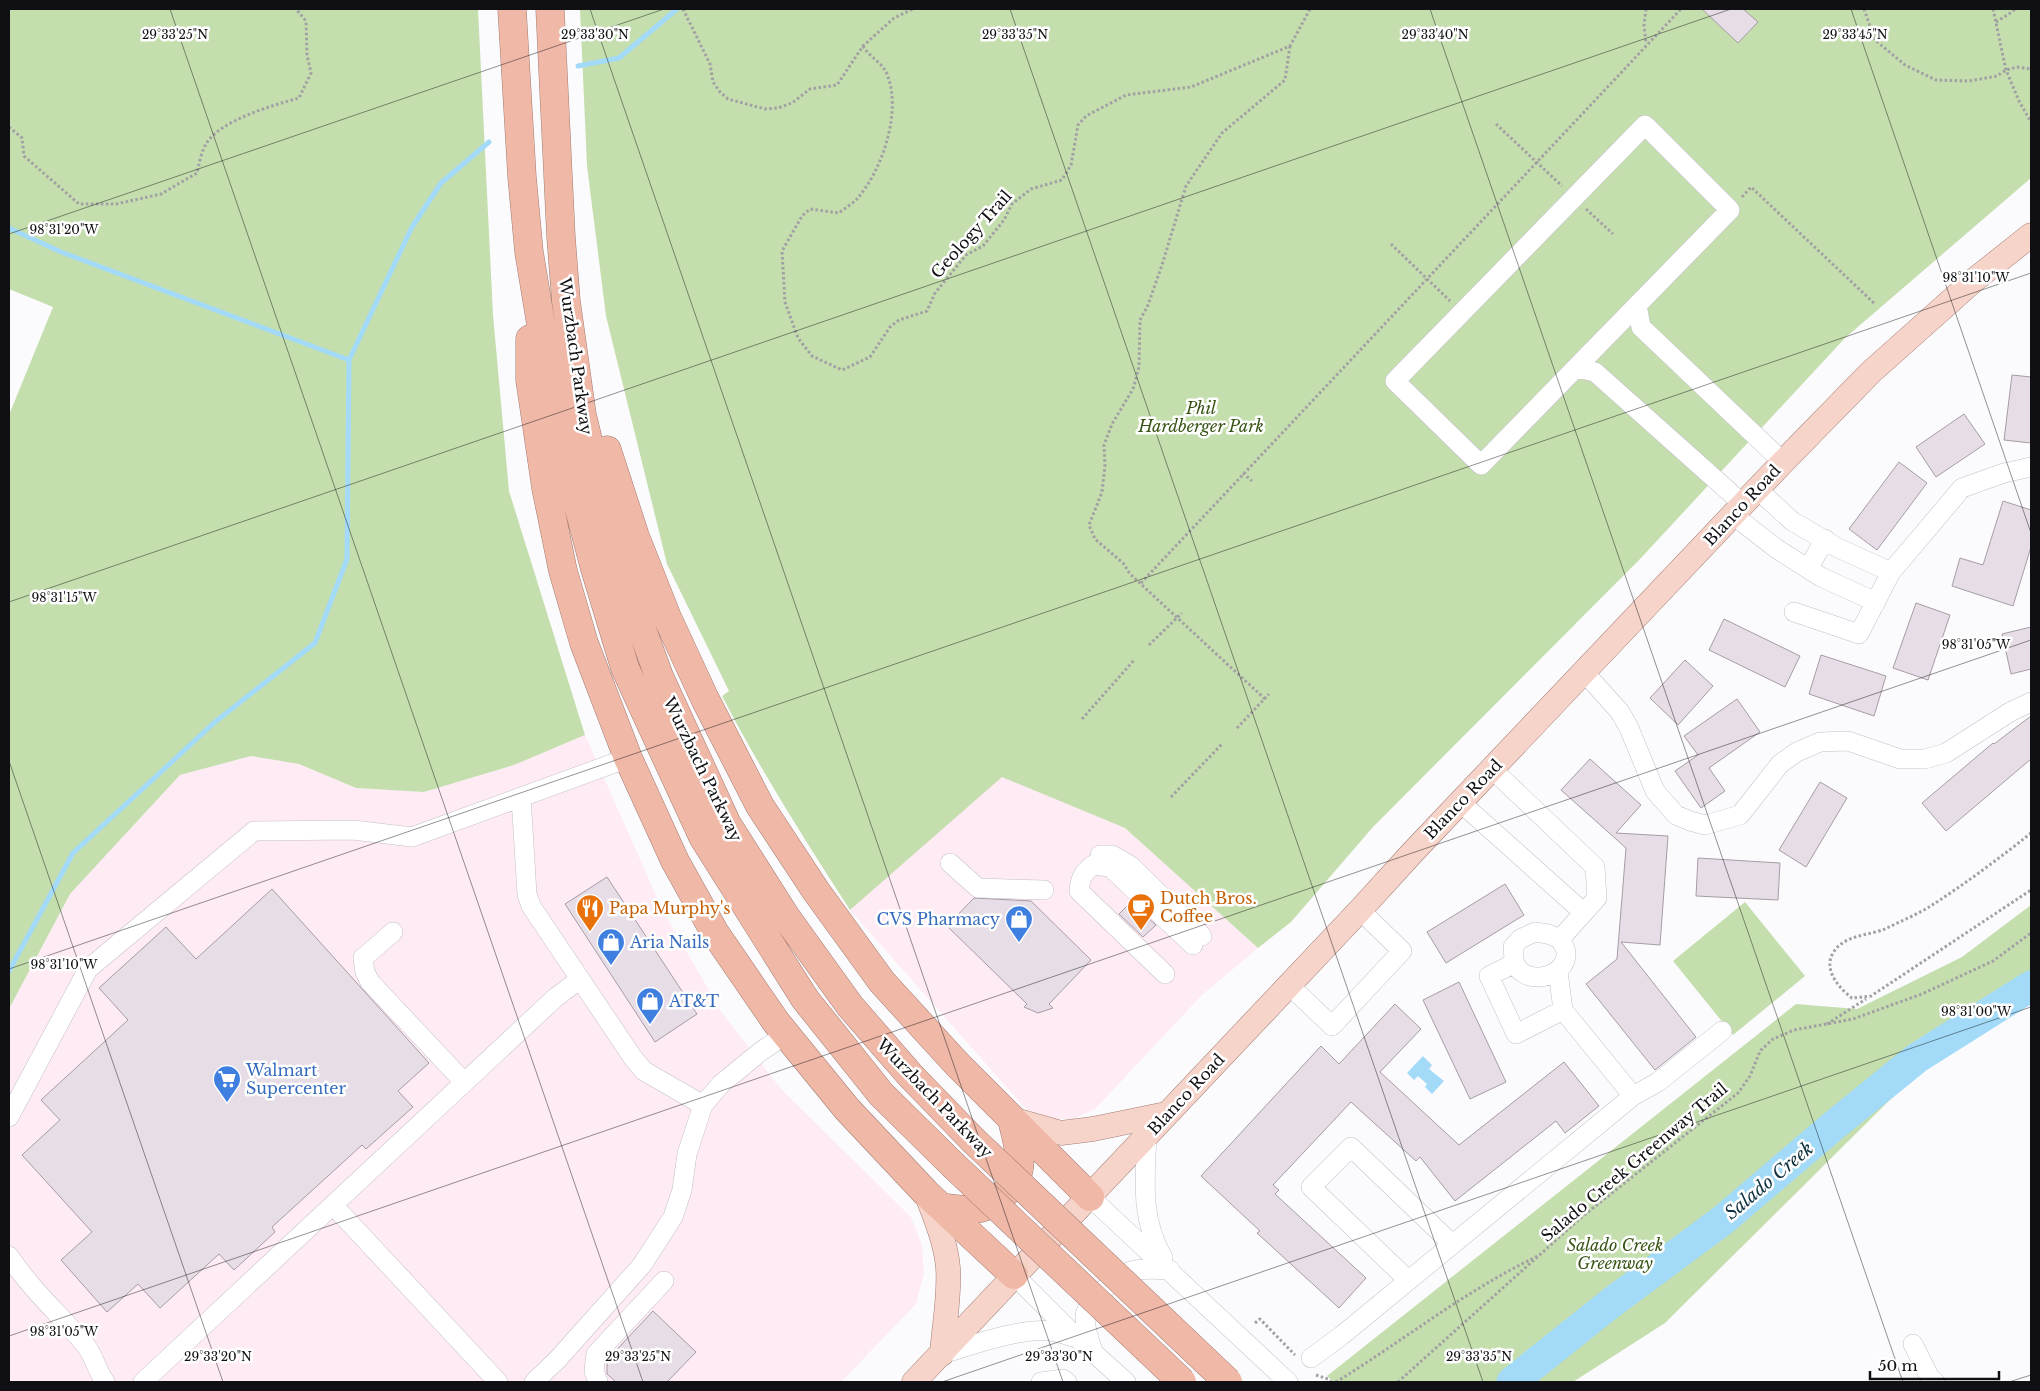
<svg xmlns="http://www.w3.org/2000/svg" width="2040" height="1391" font-family="'Libre Baskerville',serif">
	<rect width="100%" height="100%" fill="#fbfbfd"/>
	<path fill="#ffebf4" d="M585,735L663,911L722,1013L781,1089L911,1217L922,1245L924,1273L916,1304L841,1382H9V1009L70,894L180,775L251,756L299,764L356,788L424,792L514,765Z
		M1002,776L1125,828L1258,948L1202,995L1095,1109L1073,1119H1047L1026,1109L850,910Z"/>
	<path fill="#c5deae" d="M9,9H478L493,315L509,491L585,735L514,765L424,792L356,788L299,764L251,756L180,775L70,894L9,1009V415L53,307L9,289Z
		M580,9H2031V178L1845,338L1640,559L1373,827L1291,922L1258,948L1125,828L1002,777L850,910C804,839 761,771 722,696L729,691L667,564L606,316L587,166Z
		M1745,902L1805,976L1733,1035L1673,961Z
		M2031,905V1003L1916,1074L1665,1323L1573,1382H1334L1327,1376L1796,1004L1857,1009L1962,957Z"/>
	<path fill="#a2daf8" d="M1423,1056L1432,1065L1429,1069L1444,1081L1432,1094L1425,1087L1427,1084L1418,1076L1414,1080L1407,1073Z"/>
	<g fill="none" stroke-linecap="round" stroke-linejoin="round">
		<path stroke="#a2daf8" stroke-width="5" d="M578,66L619,58L677,9
			M9,228L61,252L349,360
			M9,971L73,853L215,722L315,643L347,559L349,360L412,227L441,183L489,142"/>
		<path stroke="#a2daf8" stroke-width="31" d="M1512,1382L1611,1303L1723,1220L1832,1127L1917,1058L2031,986"/>
	</g>
	<path fill="#e7dde6" stroke="#a69ca5" d="M1702,9H1743L1758,22L1738,43Z
		M2012,375L2031,377V443L2004,440Z
		M1964,414L1985,444L1936,477L1916,447Z
		M1899,462L1927,483L1877,550L1849,529Z
		M2003,501L2031,510V547L2013,606L1952,586L1960,558L1983,565Z
		M1916,603L1950,615L1928,680L1893,668Z
		M1724,619L1800,656L1785,687L1709,650Z
		M2031,627V669L2011,674L2002,634Z
		M1821,655L1886,676L1874,716L1809,694Z
		M1685,660L1713,686L1678,725L1650,698Z
		M1737,699L1760,732L1709,768L1725,791L1701,808L1675,771L1698,755L1684,736Z
		M2031,716V759L1946,831L1922,803L1993,743L1994,744Z
		M1590,759L1641,805L1616,833L1668,836L1660,945L1621,942L1696,1037L1655,1070L1586,984L1617,959L1626,848L1561,790Z
		M1820,782L1847,798L1806,867L1779,850Z
		M1698,858L1780,863L1778,900L1696,896Z
		M607,877L697,1014L655,1042L565,904Z
		M1505,884L1524,915L1446,963L1427,932Z
		M272,889L429,1063L398,1091L413,1107L366,1149L362,1145L272,1227L275,1232L234,1270L219,1254L160,1308L138,1284L107,1312L61,1260L92,1232L22,1155L60,1120L41,1100L128,1020L99,988L166,927L196,959Z
		M974,898L1031,901L1091,960L1049,1004L1053,1008L1038,1013L1024,1007L1027,1004L947,926Z
		M1130,903L1156,925L1143,937L1119,914Z
		M1459,982L1506,1082L1470,1099L1423,1000Z
		M1395,1004L1421,1029L1380,1072L1459,1145L1564,1062L1599,1106L1565,1133L1556,1121L1455,1201L1420,1157L1416,1161L1351,1102L1273,1185L1279,1190L1275,1194L1366,1278L1339,1308L1257,1233L1260,1231L1201,1176L1321,1046L1339,1064Z
		M653,1311L696,1352L667,1382H616L607,1374V1360Z"/>
	<g fill="none" stroke-linecap="round" stroke-linejoin="round">
		<g stroke="#c3bfcc" stroke-width="20">
			<path id="minor" d="M1645,125L1730,210L1481,465L1395,381Z
				M1637,305L1641,327L1783,462
				M1576,368L1595,372L1743,504
				M1757,489L1792,521L1838,548L1891,572
				M1733,515L1777,549L1821,577L1876,602
				M1808,569L1825,539
				M1794,612L1859,634L1891,572L1962,488L2004,473L2031,467
				M1584,672L1620,712L1629,728L1655,791L1676,815L1690,821L1705,825L1740,815L1780,764L1797,752L1820,742L1848,741L1900,759H1925L1946,753L2010,712L2031,702
				M1492,769L1595,867L1597,898L1560,939
				M521,797L527,894L531,906L633,1058L644,1071L703,1105
				M1460,802L1583,912
				M1100,855H1112L1131,866L1202,936
				M950,863L978,888L1044,890
				M393,932L363,958L365,972L370,982L464,1082
				M1535,932L1548,934L1560,939C1562,943 1566,948 1566,953C1567,978 1524,987 1515,963C1513,959 1514,952 1513,947L1520,939Z
				M1515,963L1489,976L1516,1034L1563,1010
				M1558,971L1563,1010L1633,1096
				M1165,974L1079,891C1080,878 1083,873 1093,865L1110,867L1193,945
				M1289,985L1332,1026L1402,951L1360,910
				M9,1117L88,969L254,831L353,830L412,837L628,758
				M1147,1135C1145,1180 1140,1218 1163,1258
				M1090,1197L1288,1382
				M333,1205L498,1382
				M9,1256C30,1288 58,1313 83,1342C94,1354 96,1369 105,1382
				M1014,1275L1077,1338L1126,1382
				M1408,1280L1311,1187L1351,1147L1452,1244
				M1913,1344L1930,1378L1935,1382
				M1093,1351C1089,1340 1085,1329 1085,1317C1085,1309 1092,1303 1097,1297C1123,1269 1131,1267 1170,1270
				M942,1354C970,1346 1022,1327 1051,1331C1059,1332 1068,1336 1077,1338
				M1311,1358L1341,1336L1633,1096L1658,1082L1722,1031
				M143,1382L555,998L580,979
				M534,1382L558,1359L642,1265L673,1217L682,1190L687,1154L703,1105L721,1084L760,1052L786,1034
				M598,1382L594,1371L596,1354L664,1281
				M1041,1382L1063,1379L1067,1382"/>
		</g>
		<g stroke="#a27d73" stroke-width="25">
			<path id="major" d="M1012,1119L1061,1133L1093,1129L1166,1114
				M926,1193C935,1217 946,1242 948,1268C950,1296 944,1325 942,1354
				M914,1382L1360,910L1412,853L1783,462L1871,372L1973,281L2031,235"/>
		</g>
		<g stroke="#a27d73" stroke-width="29">
			<path id="highway" d="M512,9L522,177L529,252L549,373L566,460L595,569L625,668L703,837L805,999L881,1094L952,1164
				M550,9L561,237L566,301L582,415L611,535L632,602L659,676L727,824L786,917L850,1006L910,1075L973,1140
				M530,339V380L546,488L563,571L584,643L628,758L675,861L715,933L776,1022L847,1109L926,1193L1014,1275
				M607,450L635,536L667,617L705,699L760,806L816,891L882,982L957,1064L1090,1197
				M941,1207C968,1211 986,1213 1006,1192C1012,1186 1018,1178 1019,1169C1022,1153 1015,1135 1012,1119"/>
		</g>
		<path stroke="#a1a0a3" stroke-width="3" stroke-dasharray="2.5 2.5" stroke-linecap="butt" d="M683,9L710,64L713,82L720,92L728,99L765,109L778,108L792,103L810,89L837,85L863,46L894,18L913,9
			M1646,9L1644,25L1646,44
			M1864,9L1875,40L1905,65L1936,80L1969,81L1997,76L2006,70L2017,67L2031,69
			M1993,9L2006,70L2019,101L2031,122
			M1996,22L2012,12L2015,9
			M863,46C869,57 883,63 887,74C902,111 883,169 857,199C852,204 845,208 839,213L810,209L802,216L782,251L785,302L798,338L812,356L842,370L870,357L890,327L899,320L927,311L935,293L966,255L983,246L1004,220L1012,204L1031,189L1062,180L1071,165L1078,125L1086,116L1126,95L1191,87L1290,46L1310,9
			M1496,124L1562,186
			M9,127L22,138L24,156L79,204H116L161,194L197,173C199,165 201,152 206,144C220,120 274,105 299,98L311,73L307,55L306,21L296,9
			M1742,197L1751,187L1875,304
			M1586,209L1613,234
			M1391,244L1450,301
			M1243,473L1252,481
			M1141,583L1681,9
			M1149,645L1182,613
			M1265,699L1130,574L1123,563L1095,539L1089,525L1102,492L1105,466L1104,445L1112,424L1133,389L1139,367L1140,320L1148,305L1162,265L1186,186L1222,133L1285,80L1290,46
			M1082,719L1135,659
			M1237,728L1269,694
			M1171,797L1222,744
			M2031,833C2000,858 1962,886 1929,907C1916,915 1901,921 1887,928C1870,936 1844,934 1833,953C1823,970 1839,988 1852,998L1871,996L2031,890
			M1827,1024L1866,999
			M1255,1323L1260,1319L1295,1355
			M1316,1375L1328,1379L1331,1382
			M1336,1382C1403,1341 1466,1290 1538,1256
			M1398,1382L1583,1216L1738,1093L1750,1076L1760,1051L1773,1039L1794,1030L1853,1019L1922,994L1993,961L2031,933"/>
		<use href="#minor" stroke="#fff" stroke-width="19"/>
		<use href="#major" stroke="#f6d4ca" stroke-width="24"/>
		<use href="#highway" stroke="#f0b8a7" stroke-width="28"/>
		<g stroke="#a27d73" stroke-width="29" stroke-linecap="butt">
			<path id="highway-bridge" d="M973,1140L1228,1382
				M952,1164L1182,1382"/>
		</g>
		<use href="#highway-bridge" stroke="#f0b8a7" stroke-width="28"/>
	</g>
	<path fill="none" stroke="#100f13" stroke-width="1" stroke-opacity="0.45" d="M170,9L643,1382M590,9L1063,1382M1010,9L1483,1382M1430,9L1903,1382M1851,9L2031,533M9,234L664,9M9,602L1731,9M9,761L223,1382M9,969L2031,273M9,1336L2031,640M942,1382L2031,1007M2009,1382L2031,1375"/>
	<defs>
		<g id="cafe-pin" transform="scale(1.4375)"><path d="M0 17L-7.5 6A9.5 9.5 0 1 1 7.5 6Z" fill="#e8710a" stroke="#fff"/><path d="M-5.5-4.5H6V0H3Q3 3.5 0 3.5H-2.5Q-5.5 3.5-5.5 0ZM3-3.2v2h1.7v-2ZM-6 4.5H4V6H-6Z" fill="#fff"/></g>
		<g id="restaurant-pin" transform="scale(1.4375)"><path d="M0 17L-7.5 6A9.5 9.5 0 1 1 7.5 6Z" fill="#e8710a" stroke="#fff"/><path d="M-5-6h1v4h1v-4h1v4h1v-4h1v5L-1.5 .5V6h-2V.5L-5-1ZM5-6V6H3V1.5H1.5Q1.5-4 5-6Z" fill="#fff"/></g>
		<g id="shop-pin" transform="scale(1.4375)"><path d="M0 17L-7.5 6A9.5 9.5 0 1 1 7.5 6Z" fill="#3f7fe0" stroke="#fff"/><path d="M-5-2.5h2.3a2.7 3.5 0 0 1 5.4 0H5L5.5 6h-11ZM-1.5-2.5h3a1.5 2.3 0 0 0-3 0Z" fill="#fff"/></g>
		<g id="supermarket-pin" transform="scale(1.4375)"><path d="M0 17L-7.5 6A9.5 9.5 0 1 1 7.5 6Z" fill="#3f7fe0" stroke="#fff"/><path d="M-6-5.5h2.5l.6 2H6L4.5 2H-2.5L-4.4-4H-6ZM-1.5 3.2a1.3 1.3 0 1 0 .1 0ZM3 3.2a1.3 1.3 0 1 0 .1 0Z" fill="#fff"/></g>
	</defs>
	<g fill-rule="evenodd">
		<use href="#cafe-pin" x="1141" y="907"/>
		<use href="#restaurant-pin" x="590" y="908"/>
		<use href="#shop-pin" x="1019" y="919"/>
		<use href="#shop-pin" x="611" y="942"/>
		<use href="#shop-pin" x="650" y="1001"/>
		<use href="#supermarket-pin" x="227" y="1079"/>
	</g>
	<g text-anchor="middle" stroke-width="5" stroke-linejoin="round" paint-order="stroke">
		<g font-size="16" fill="#100f13" stroke="#fff">
			<text transform="translate(971 234) rotate(-48)" y="6">Geology Trail</text>
			<text transform="translate(576 356) rotate(82)" y="6">Wurzbach Parkway</text>
			<text transform="translate(1742 505) rotate(-47)" y="6">Blanco Road</text>
			<text transform="translate(703 769) rotate(64)" y="6">Wurzbach Parkway</text>
			<text transform="translate(1463 799) rotate(-46)" y="6">Blanco Road</text>
			<text transform="translate(1186 1094) rotate(-47)" y="6">Blanco Road</text>
			<text transform="translate(935 1098) rotate(46)" y="6">Wurzbach Parkway</text>
			<text transform="translate(1634 1162) rotate(-40)" y="6">Salado Creek Greenway Trail</text>
		</g>
		<g font-size="16" font-style="italic" fill="#385415" stroke="#fff">
			<text x="1201" y="414">Phil<tspan x="1201" dy="18">Hardberger Park</tspan></text>
			<text x="1615" y="1251">Salado Creek<tspan x="1615" dy="18">Greenway</tspan></text>
		</g>
		<g font-size="16" fill="#c56008" stroke="#fff" text-anchor="start">
			<text x="1160" y="904">Dutch Bros.<tspan x="1160" dy="18">Coffee</tspan></text>
			<text x="609" y="914">Papa Murphy's</text>
		</g>
		<g font-size="16" fill="#366cbe" stroke="#fff" text-anchor="start">
			<text x="1000" y="925" text-anchor="end">CVS Pharmacy</text>
			<text x="630" y="948">Aria Nails</text>
			<text x="669" y="1007">AT&amp;T</text>
			<text x="246" y="1076">Walmart<tspan x="246" dy="18">Supercenter</tspan></text>
		</g>
		<g font-size="18" font-style="italic" fill="#0e2f3f" stroke="#fff">
			<text transform="translate(1769 1181) rotate(-40)" y="6">Salado Creek</text>
		</g>
	</g>
	<g font-size="12" text-anchor="middle" fill="#100f13" stroke="#fff" stroke-width="5" stroke-linejoin="round" paint-order="stroke">
		<text x="175" y="39">29°33'25"N</text>
		<text x="595" y="39">29°33'30"N</text>
		<text x="1015" y="39">29°33'35"N</text>
		<text x="1435" y="39">29°33'40"N</text>
		<text x="1855" y="39">29°33'45"N</text>
		<text x="64" y="234">98°31'20"W</text>
		<text x="1976" y="282">98°31'10"W</text>
		<text x="64" y="602">98°31'15"W</text>
		<text x="1976" y="649">98°31'05"W</text>
		<text x="64" y="969">98°31'10"W</text>
		<text x="1976" y="1016">98°31'00"W</text>
		<text x="64" y="1336">98°31'05"W</text>
		<text x="218" y="1361">29°33'20"N</text>
		<text x="638" y="1361">29°33'25"N</text>
		<text x="1059" y="1361">29°33'30"N</text>
		<text x="1479" y="1361">29°33'35"N</text>
	</g>
	<rect width="2040" height="1391" fill="none" stroke="#100f13" stroke-width="20"/>
	<path d="M1870 1371v8h129v-8" fill="none" stroke="#100f13" stroke-width="2.5"/>
	<text x="1878" y="1371" font-size="15" fill="#100f13" stroke="#ffffff" stroke-width="4" paint-order="stroke">50 m</text>
</svg>
